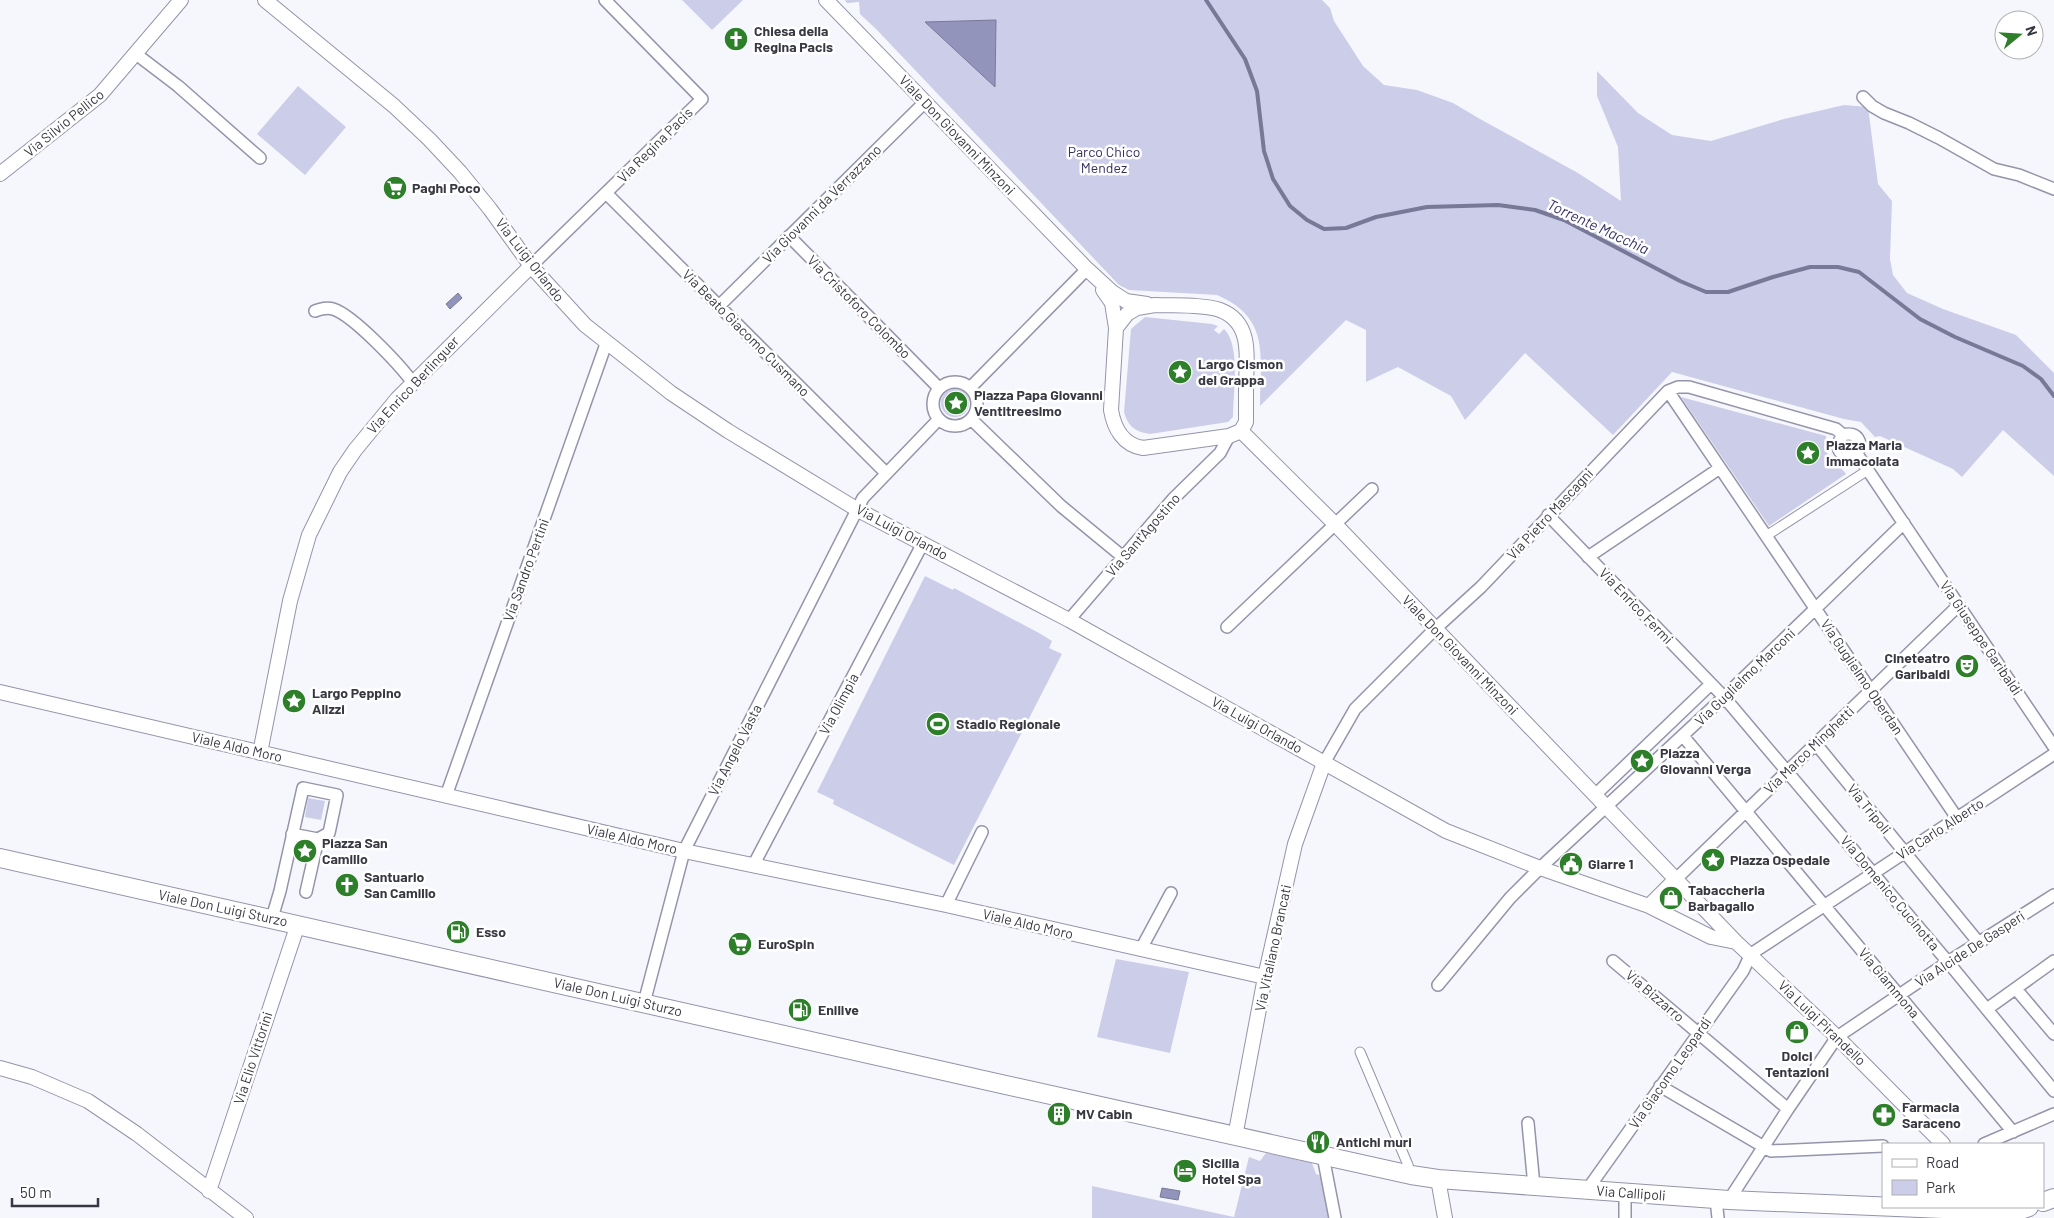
<svg xmlns="http://www.w3.org/2000/svg" width="2054" height="1218" font-family="Barlow,sans-serif">
	<rect width="100%" height="100%" fill="#f6f7fc"/>
	<path fill="#cccde9" d="M682,0H743L712,30Z
		M845,0H1322L1330,8L1334,21L1363,66L1384,85L1417,90L1453,103L1480,119L1578,173L1621,201L1618,147L1597,96V71L1638,113L1672,135L1711,141L1784,119L1844,105L1868,107L1878,184L1892,201L1890,259L1893,275L1907,293L1943,309L2016,335L2054,373V476L2003,430L1962,477L1953,469L1880,436L1875,437L1861,422L1844,419L1672,372L1613,435L1525,353L1465,420L1451,396L1398,367L1366,382V330L1346,320L1260,406C1260,357 1271,318 1217,295L1129,290L1119,285L877,30L860,14L859,2L847,3Z
		M298,86L346,127L305,175L257,134Z
		M1145,317L1212,324L1218,326L1214,330L1219,334L1224,329C1241,345 1233,394 1233,417L1228,422L1150,434C1136,432 1128,427 1124,412L1131,329Z
		M941 403a14 14 0 1 1 28 0a14 14 0 1 1-28 0Z
		M1681,397L1826,436C1826,446 1826,457 1834,464C1839,468 1842,468 1846,474L1769,526Z
		M925,576L953,590L954,588L1039,633L1052,641L1049,648L1062,654L954,865L833,804L834,800L817,792Z
		M308,798L325,801L321,820L305,817Z
		M1116,959L1189,972L1170,1053L1097,1037Z
		M1266,1153L1312,1163L1316,1174L1322,1176L1329,1218H1092V1186L1234,1217L1249,1157L1260,1161Z"/>
	<path fill="#9394bc" stroke="#787897" d="M996,20L995,87L925,22Z
		M458,293L462,298L450,309L446,304Z
		M1162,1188L1180,1191L1178,1200L1160,1197Z"/>
	<g fill="none" stroke-linecap="round" stroke-linejoin="round">
		<path stroke="#787897" stroke-width="4" d="M1206,0L1245,59L1257,91L1264,151L1273,179L1290,206L1307,220L1324,229L1346,228L1376,217L1427,207L1498,205L1535,210L1564,220L1680,281L1706,292H1728L1773,277L1810,267H1838L1859,272L1920,319L1955,337L2023,366L2041,379L2054,396"/>
		<g stroke="#9494aa" stroke-width="11">
			<path id="pedestrian" d="M1766,536L1868,470
				M1360,1052L1408,1165L1411,1175"/>
		</g>
		<g stroke="#9494aa" stroke-width="14">
			<path id="minor" d="M136,54L178,86L260,158
				M1863,97L1872,106L1884,113L1909,123L1939,138L1994,169L2019,175L2054,189
				M606,193L886,473
				M789,236L939,388
				M531,266L702,99L605,0
				M719,306L925,102
				M315,311C321,309 327,307 333,309C353,315 400,365 413,383
				M933 404a22 22 0 1 1 44 0a22 22 0 1 1-44 0Z
				M970,388L1087,269
				M1668,391L1957,818
				M971,419L1061,506L1123,557
				M1843,435C1857,431 1864,442 1857,454
				M1548,515L1724,697L1948,962L2054,1091
				M1588,557L1720,468
				M1069,620L1173,499L1220,453L1229,436
				M1227,627L1372,489
				M1683,736L2013,1132
				M1816,744L1979,943
				M1324,763L1355,709L1435,629L1481,587L1668,391L1678,387H1689L1836,429L1843,435C1832,449 1842,460 1857,454L2054,747
				M1595,795L1711,684
				M446,796L606,344
				M292,834L318,839
				M754,864L923,543
				M1676,879L1959,605
				M946,905L982,832
				M272,918L280,891L303,788L337,795L329,833L318,839L306,892
				M1141,949L1171,893
				M1613,961L1788,1109
				M1438,985L1510,898L1540,868L1724,697L1904,523
				M2016,989L2054,1034
				M644,1003L684,851L863,498L939,419
				M1987,1009L2054,961
				M1660,1086L1771,1151L1883,1146
				M1528,1123L1534,1186
				M1984,1144L2054,1114
				M1323,1156L1335,1218
				M1587,1190L1743,971L1751,954L2054,754
				M1625,1193V1218
				M1716,1199L1718,1218
				M1729,1200L1788,1109L1837,1037L1948,962L2054,895"/>
		</g>
		<g stroke="#9494aa" stroke-width="16">
			<path id="tertiary" d="M265,0L394,106L429,139L460,172L490,209L531,266L585,325L671,393L728,431L858,510L1069,620L1446,831L1540,868L1649,906L1711,937L1736,942
				M826,0L1087,269L1112,292L1126,301L1147,304
				M0,174L100,95L181,0
				M1103,290L1112,303L1116,328
				M1155,305C1175,306 1201,304 1220,310C1252,322 1247,356 1246,383C1246,396 1246,409 1246,422L1241,431L1229,436L1143,448C1123,445 1114,428 1111,410L1116,328L1127,314L1137,308Z
				M1241,431L1335,524L1736,942L1837,1037L1943,1144
				M0,692L684,851L946,905L1265,977
				M260,753L290,601L300,566L309,535L340,472L355,450L397,399L531,266
				M1649,906L1676,879
				M0,1068L32,1077L88,1101L137,1134L246,1218
				M1235,1137L1265,977L1295,844L1324,763
				M1438,1179L1445,1218
				M209,1191L298,924"/>
		</g>
		<g stroke="#9494aa" stroke-width="20">
			<path id="primary" d="M0,858L979,1079L1411,1175L1438,1179L1729,1200L2015,1212L2029,1207
				M2043,1202L2054,1198"/>
		</g>
		<use href="#pedestrian" stroke="#fff" stroke-width="9"/>
		<use href="#minor" stroke="#fff" stroke-width="11"/>
		<use href="#tertiary" stroke="#fff" stroke-width="14"/>
		<use href="#primary" stroke="#fff" stroke-width="18"/>
	</g>
	<defs>
		<g id="church-disc" transform="scale(1.25)"><circle r="9.5" fill="#2d7f2a" stroke="#fff"/><path d="M-1.2-6h2.4v3.5h3.3v2.4h-3.3V6h-2.4V-.1h-3.3v-2.4h3.3Z" fill="#fff"/></g>
		<g id="supermarket-disc" transform="scale(1.25)"><circle r="9.5" fill="#2d7f2a" stroke="#fff"/><path d="M-6-5.5h2.5l.6 2H6L4.5 2H-2.5L-4.4-4H-6ZM-1.5 3.2a1.3 1.3 0 1 0 .1 0ZM3 3.2a1.3 1.3 0 1 0 .1 0Z" fill="#fff"/></g>
		<g id="sight-disc" transform="scale(1.25)"><circle r="9.5" fill="#2d7f2a" stroke="#fff"/><path d="M0-6L1.8-2.2L6-1.7L2.9 1.2L3.7 5.4L0 3.3L-3.7 5.4L-2.9 1.2L-6-1.7L-1.8-2.2Z" fill="#fff"/></g>
		<g id="theatre-disc" transform="scale(1.25)"><circle r="9.5" fill="#2d7f2a" stroke="#fff"/><path d="M-5-5.5Q0-4 5-5.5V0Q5 5 0 6Q-5 5-5 0ZM-3.3-2.5H-1v1.5H-3.3ZM1-2.5H3.3v1.5H1ZM-2.8 1Q0 5.5 2.8 1Z" fill="#fff"/></g>
		<g id="stadium-disc" transform="scale(1.25)"><circle r="9.5" fill="#2d7f2a" stroke="#fff"/><path d="M0-5a6.5 5 0 1 0 0 10a6.5 5 0 1 0 0-10ZM-3.5-1.8h7v3.6h-7Z" fill="#fff"/></g>
		<g id="civic-disc" transform="scale(1.25)"><circle r="9.5" fill="#2d7f2a" stroke="#fff"/><path d="M-.6-6.5H3V-4.5H.6V-3L4-1V1h2V6H-6V1h2V-1L-.6-3ZM-1.2 2.5V6h2.4V2.5Z" fill="#fff"/></g>
		<g id="shop-disc" transform="scale(1.25)"><circle r="9.5" fill="#2d7f2a" stroke="#fff"/><path d="M-5-2.5h2.3a2.7 3.5 0 0 1 5.4 0H5L5.5 6h-11ZM-1.5-2.5h3a1.5 2.3 0 0 0-3 0Z" fill="#fff"/></g>
		<g id="fuel-disc" transform="scale(1.25)"><circle r="9.5" fill="#2d7f2a" stroke="#fff"/><path d="M-5.5-6h7V0h2V4h1.3V-2.5L3-4.5l.8-.8L6-3V5H2.5V1h-1V6h-7ZM-4.2-4.7v3.2H.2V-4.7Z" fill="#fff"/></g>
		<g id="building-disc" transform="scale(1.25)"><circle r="9.5" fill="#2d7f2a" stroke="#fff"/><path d="M-4-6H4V6H1V3H-1V6H-4ZM-2.5-4.3h1.7v1.8h-1.7ZM.8-4.3h1.7v1.8H.8ZM-2.5-1h1.7V.8h-1.7ZM.8-1h1.7V.8H.8Z" fill="#fff"/></g>
		<g id="pharmacy-disc" transform="scale(1.25)"><circle r="9.5" fill="#2d7f2a" stroke="#fff"/><path d="M-2-6h4v4h4v4h-4v4h-4v-4h-4v-4h4Z" fill="#fff"/></g>
		<g id="restaurant-disc" transform="scale(1.25)"><circle r="9.5" fill="#2d7f2a" stroke="#fff"/><path d="M-5-6h1v4h1v-4h1v4h1v-4h1v5L-1.5 .5V6h-2V.5L-5-1ZM5-6V6H3V1.5H1.5Q1.5-4 5-6Z" fill="#fff"/></g>
		<g id="hotel-disc" transform="scale(1.25)"><circle r="9.5" fill="#2d7f2a" stroke="#fff"/><path d="M-6-4.5h1.5V1H6V5H4.5V3h-9V5H-6ZM-4 0a1.8 1.8 0 1 1 3.6 0ZM.5 0V-2.5h3Q6-2.5 6 0Z" fill="#fff"/></g>
	</defs>
	<g fill-rule="evenodd">
		<use href="#church-disc" x="736" y="39"/>
		<use href="#supermarket-disc" x="395" y="188"/>
		<use href="#sight-disc" x="1180" y="372"/>
		<use href="#sight-disc" x="956" y="403"/>
		<use href="#sight-disc" x="1808" y="453"/>
		<use href="#theatre-disc" x="1967" y="666"/>
		<use href="#sight-disc" x="294" y="701"/>
		<use href="#stadium-disc" x="938" y="724"/>
		<use href="#sight-disc" x="1642" y="761"/>
		<use href="#sight-disc" x="305" y="851"/>
		<use href="#sight-disc" x="1713" y="860"/>
		<use href="#civic-disc" x="1571" y="864"/>
		<use href="#church-disc" x="347" y="885"/>
		<use href="#shop-disc" x="1671" y="898"/>
		<use href="#fuel-disc" x="458" y="932"/>
		<use href="#supermarket-disc" x="740" y="944"/>
		<use href="#fuel-disc" x="800" y="1010"/>
		<use href="#shop-disc" x="1797" y="1032"/>
		<use href="#building-disc" x="1059" y="1114"/>
		<use href="#pharmacy-disc" x="1884" y="1115"/>
		<use href="#restaurant-disc" x="1318" y="1142"/>
		<use href="#hotel-disc" x="1185" y="1171"/>
	</g>
	<g text-anchor="middle" stroke-width="5" stroke-linejoin="round" paint-order="stroke">
		<g font-size="14" font-weight="bold" fill="#383842" stroke="#fff" text-anchor="start">
			<text x="754" y="36">Chiesa della<tspan x="754" dy="16">Regina Pacis</tspan></text>
			<text x="412" y="193">Paghi Poco</text>
			<text x="1198" y="369">Largo Cismon<tspan x="1198" dy="16">del Grappa</tspan></text>
			<text x="974" y="400">Piazza Papa Giovanni<tspan x="974" dy="16">Ventitreesimo</tspan></text>
			<text x="1826" y="450">Piazza Maria<tspan x="1826" dy="16">Immacolata</tspan></text>
			<text x="1950" y="663" text-anchor="end">Cineteatro<tspan x="1950" dy="16">Garibaldi</tspan></text>
			<text x="312" y="698">Largo Peppino<tspan x="312" dy="16">Alizzi</tspan></text>
			<text x="956" y="729">Stadio Regionale</text>
			<text x="1660" y="758">Piazza<tspan x="1660" dy="16">Giovanni Verga</tspan></text>
			<text x="322" y="848">Piazza San<tspan x="322" dy="16">Camillo</tspan></text>
			<text x="1730" y="865">Piazza Ospedale</text>
			<text x="1588" y="869">Giarre 1</text>
			<text x="364" y="882">Santuario<tspan x="364" dy="16">San Camillo</tspan></text>
			<text x="1688" y="895">Tabaccheria<tspan x="1688" dy="16">Barbagallo</tspan></text>
			<text x="476" y="937">Esso</text>
			<text x="758" y="949">EuroSpin</text>
			<text x="818" y="1015">Enilive</text>
			<text x="1797" y="1061" text-anchor="middle">Dolci<tspan x="1797" dy="16">Tentazioni</tspan></text>
			<text x="1902" y="1112">Farmacia<tspan x="1902" dy="16">Saraceno</tspan></text>
			<text x="1076" y="1119">MV Cabin</text>
			<text x="1336" y="1147">Antichi muri</text>
			<text x="1202" y="1168">Sicilia<tspan x="1202" dy="16">Hotel Spa</tspan></text>
		</g>
		<g font-size="14" fill="#383842" stroke="#fff">
			<text transform="translate(64 123) rotate(-39)" y="5">Via Silvio Pellico</text>
			<text transform="translate(957 135) rotate(46)" y="5">Viale Don Giovanni Minzoni</text>
			<text transform="translate(655 145) rotate(-45)" y="5">Via Regina Pacis</text>
			<text transform="translate(822 204) rotate(-45)" y="5">Via Giovanni da Verrazzano</text>
			<text transform="translate(530 260) rotate(52)" y="5">Via Luigi Orlando</text>
			<text transform="translate(859 307) rotate(45)" y="5">Via Cristoforo Colombo</text>
			<text transform="translate(746 333) rotate(45)" y="5">Via Beato Giacomo Cusmano</text>
			<text transform="translate(413 385) rotate(-47)" y="5">Via Enrico Berlinguer</text>
			<text transform="translate(1550 514) rotate(-47)" y="5">Via Pietro Mascagni</text>
			<text transform="translate(902 532) rotate(28)" y="5">Via Luigi Orlando</text>
			<text transform="translate(1143 535) rotate(-49)" y="5">Via Sant'Agostino</text>
			<text transform="translate(526 570) rotate(-70)" y="5">Via Sandro Pertini</text>
			<text transform="translate(1636 606) rotate(46)" y="5">Via Enrico Fermi</text>
			<text transform="translate(1981 638) rotate(56)" y="5">Via Giuseppe Garibaldi</text>
			<text transform="translate(1460 655) rotate(46)" y="5">Viale Don Giovanni Minzoni</text>
			<text transform="translate(1745 677) rotate(-44)" y="5">Via Guglielmo Marconi</text>
			<text transform="translate(1862 677) rotate(56)" y="5">Via Guglielmo Oberdan</text>
			<text transform="translate(839 704) rotate(-62)" y="5">Via Olimpia</text>
			<text transform="translate(1257 725) rotate(29)" y="5">Via Luigi Orlando</text>
			<text transform="translate(237 747) rotate(13)" y="5">Viale Aldo Moro</text>
			<text transform="translate(735 750) rotate(-63)" y="5">Via Angelo Vasta</text>
			<text transform="translate(1809 750) rotate(-44)" y="5">Via Marco Minghetti</text>
			<text transform="translate(1869 809) rotate(51)" y="5">Via Tripoli</text>
			<text transform="translate(1940 829) rotate(-33)" y="5">Via Carlo Alberto</text>
			<text transform="translate(632 839) rotate(13)" y="5">Viale Aldo Moro</text>
			<text transform="translate(1890 893) rotate(50)" y="5">Via Domenico Cucinotta</text>
			<text transform="translate(223 908) rotate(12)" y="5">Viale Don Luigi Sturzo</text>
			<text transform="translate(1028 924) rotate(13)" y="5">Viale Aldo Moro</text>
			<text transform="translate(1273 948) rotate(-78)" y="5">Via Vitaliano Brancati</text>
			<text transform="translate(1970 949) rotate(-33)" y="5">Via Alcide De Gasperi</text>
			<text transform="translate(1889 983) rotate(50)" y="5">Via Giammona</text>
			<text transform="translate(1655 996) rotate(40)" y="5">Via Bizzarro</text>
			<text transform="translate(618 997) rotate(13)" y="5">Viale Don Luigi Sturzo</text>
			<text transform="translate(1822 1023) rotate(44)" y="5">Via Luigi Pirandello</text>
			<text transform="translate(253 1058) rotate(-72)" y="5">Via Elio Vittorini</text>
			<text transform="translate(1670 1073) rotate(-55)" y="5">Via Giacomo Leopardi</text>
			<text transform="translate(1631 1193) rotate(4)" y="5">Via Callipoli</text>
		</g>
		<g font-size="14" fill="#343064" stroke="#fff">
			<text x="1104" y="157">Parco Chico<tspan x="1104" dy="16">Mendez</tspan></text>
		</g>
		<g font-size="15" font-style="italic" fill="#39356a" stroke="#fff">
			<text transform="translate(1598 227) rotate(25)" y="5">Torrente Macchia</text>
		</g>
	</g>
	<rect x="1882" y="1143" width="162" height="65" fill="#ffffff" stroke="#afafb3"/>
	<rect x="1892" y="1159" width="25" height="8" fill="#ffffff" stroke="#afafb3"/>
	<text x="1926" y="1168" font-size="15" fill="#383842">Road</text>
	<rect x="1892" y="1180" width="25" height="15" fill="#cccde9" stroke="#afafb3"/>
	<text x="1926" y="1193" font-size="15" fill="#383842">Park</text>
	<g transform="translate(2019 35) rotate(72)"><circle r="24" fill="#ffffff" stroke="#afafb3"/>
	<path d="M0-4L9 19L0 12L-9 19Z" fill="#2d7f2a"/>
	<text y="-8" font-size="14" font-weight="bold" text-anchor="middle" fill="#383842">N</text>
	</g>
	<path d="M12 1198v8h86v-8" fill="none" stroke="#383842" stroke-width="2.5"/>
	<text x="20" y="1198" font-size="15" fill="#383842" stroke="#ffffff" stroke-width="4" paint-order="stroke">50 m</text>
</svg>
